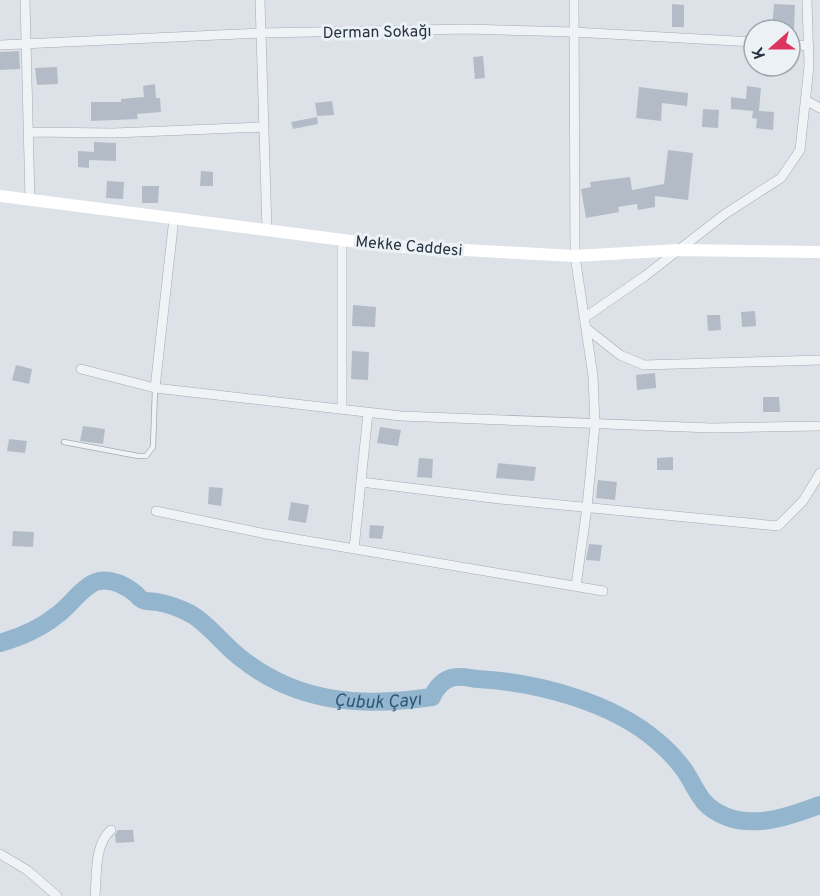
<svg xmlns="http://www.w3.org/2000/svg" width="820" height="896" font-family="Overpass,sans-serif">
	<rect width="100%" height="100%" fill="#dde2e8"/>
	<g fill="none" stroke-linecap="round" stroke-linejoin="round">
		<path stroke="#93b5cd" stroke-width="18" id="s1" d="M0,643C21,637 40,629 57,615C70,606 84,584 99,581C112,579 126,586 136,594C138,596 141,600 143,600C147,602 152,601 157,602C168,604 180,608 191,614C210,625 224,646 242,659C299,704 363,707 432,697C436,688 442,681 451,678C459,675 469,678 478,679C536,682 612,702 657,741C668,750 677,760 685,771C699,793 700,806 727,817C757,828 791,816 820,805"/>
	</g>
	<path fill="#b3bcc6" d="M672,4L684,5V27H672Z
		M774,4L795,5L794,30H772Z
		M19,51L20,69L0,70V52Z
		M483,56L485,78L475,79L473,57Z
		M57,67L58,84L37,85L35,68Z
		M155,84L156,98H160L161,112L137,114L138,119L91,121V102H121V99L144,97L143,86Z
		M747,86L761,88L759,111L774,112L773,130L756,128L757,119L752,118L753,111L731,109V97L746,99Z
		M639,87L688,93L687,106L662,103L661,121L636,118Z
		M332,101L334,115L317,116L315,103Z
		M703,109L719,110L718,128L702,127Z
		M317,117L318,124L293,129L291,122Z
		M94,142L116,143V161L89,160V168L78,167V151L94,152Z
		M668,150L693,153L688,200L655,196V207L638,210L637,204L618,207L619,212L586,218L581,189L591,187L590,182L630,177L632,190L664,184Z
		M201,171L213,172V186H200Z
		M107,181L124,182L123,199L106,198Z
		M142,186H159L158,203H142Z
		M353,305L376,307L375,327L352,326Z
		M755,311L756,326L742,327L741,312Z
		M707,315H720L721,330L708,331Z
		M352,351L369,352L368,380L351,379Z
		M16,365L32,369L29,384L12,380Z
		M655,373L656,388L637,390L636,375Z
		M763,397H779L780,412H763Z
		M83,426L105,429L103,444L80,441Z
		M380,427L401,430L398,446L377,443Z
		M9,439L27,441L25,453L7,451Z
		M673,457V470H657V458Z
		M419,458L433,459L432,478L417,477Z
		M498,463L536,467L534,481L496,478Z
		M598,480L617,482L615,500L596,498Z
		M209,487L223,488L221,506L208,504Z
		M291,502L309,505L306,523L288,520Z
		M370,525L384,526L382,539L369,538Z
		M13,531L34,532L33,547L12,546Z
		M589,544L602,545L600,561L586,560Z
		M118,830H133L134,842L116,843L115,835Z"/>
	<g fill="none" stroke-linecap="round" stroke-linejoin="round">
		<g stroke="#a2aab2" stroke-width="6">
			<path id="lane" d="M64,442L138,456H146L153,447L155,389"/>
		</g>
		<g stroke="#a2aab2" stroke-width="10">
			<path id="street" d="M25,0L30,200
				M260,0L267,230
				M574,0L575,256L593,376L595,425L587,507L576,586
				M790,44L809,46
				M0,45L261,33L468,29L573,32L754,42
				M805,100L820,108
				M29,132L114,133L264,127
				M584,318L645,276L725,214L781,178L800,150L809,66L807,0
				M586,328L620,355L644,365L820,360
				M81,369L155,388L401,416L712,428L820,426
				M155,388L174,218
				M342,409V240
				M361,482L500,499L778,526L803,501L820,473
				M156,511L266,534L603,591
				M354,549L368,413
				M0,854L27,870L57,896
				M95,896C97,874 94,845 111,830"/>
		</g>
		<use href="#lane" stroke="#f0f3f6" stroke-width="4.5"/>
		<use href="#street" stroke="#f0f3f6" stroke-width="9"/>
		<path stroke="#fff" stroke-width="12" d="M0,196L390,246L575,256L678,250L820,252"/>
	</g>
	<g text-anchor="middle" stroke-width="6" stroke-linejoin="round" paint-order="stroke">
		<g font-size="16" fill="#253240" stroke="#ecf1f6">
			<text transform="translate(377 31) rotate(-1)" y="6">Derman Sokağı</text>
			<text transform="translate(409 245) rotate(5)" y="6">Mekke Caddesi</text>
		</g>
		<g font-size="18" font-style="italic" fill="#2b5678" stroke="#ecf1f6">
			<text dy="6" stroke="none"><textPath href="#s1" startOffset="432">Çubuk Çayı</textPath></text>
		</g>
	</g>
	<g transform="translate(772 48) rotate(249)"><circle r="28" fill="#ecf1f6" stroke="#9ca5ad" stroke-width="1.5"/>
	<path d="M0-4.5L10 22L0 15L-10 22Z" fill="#dc335f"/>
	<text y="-9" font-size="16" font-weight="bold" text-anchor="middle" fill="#253240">K</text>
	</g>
</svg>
